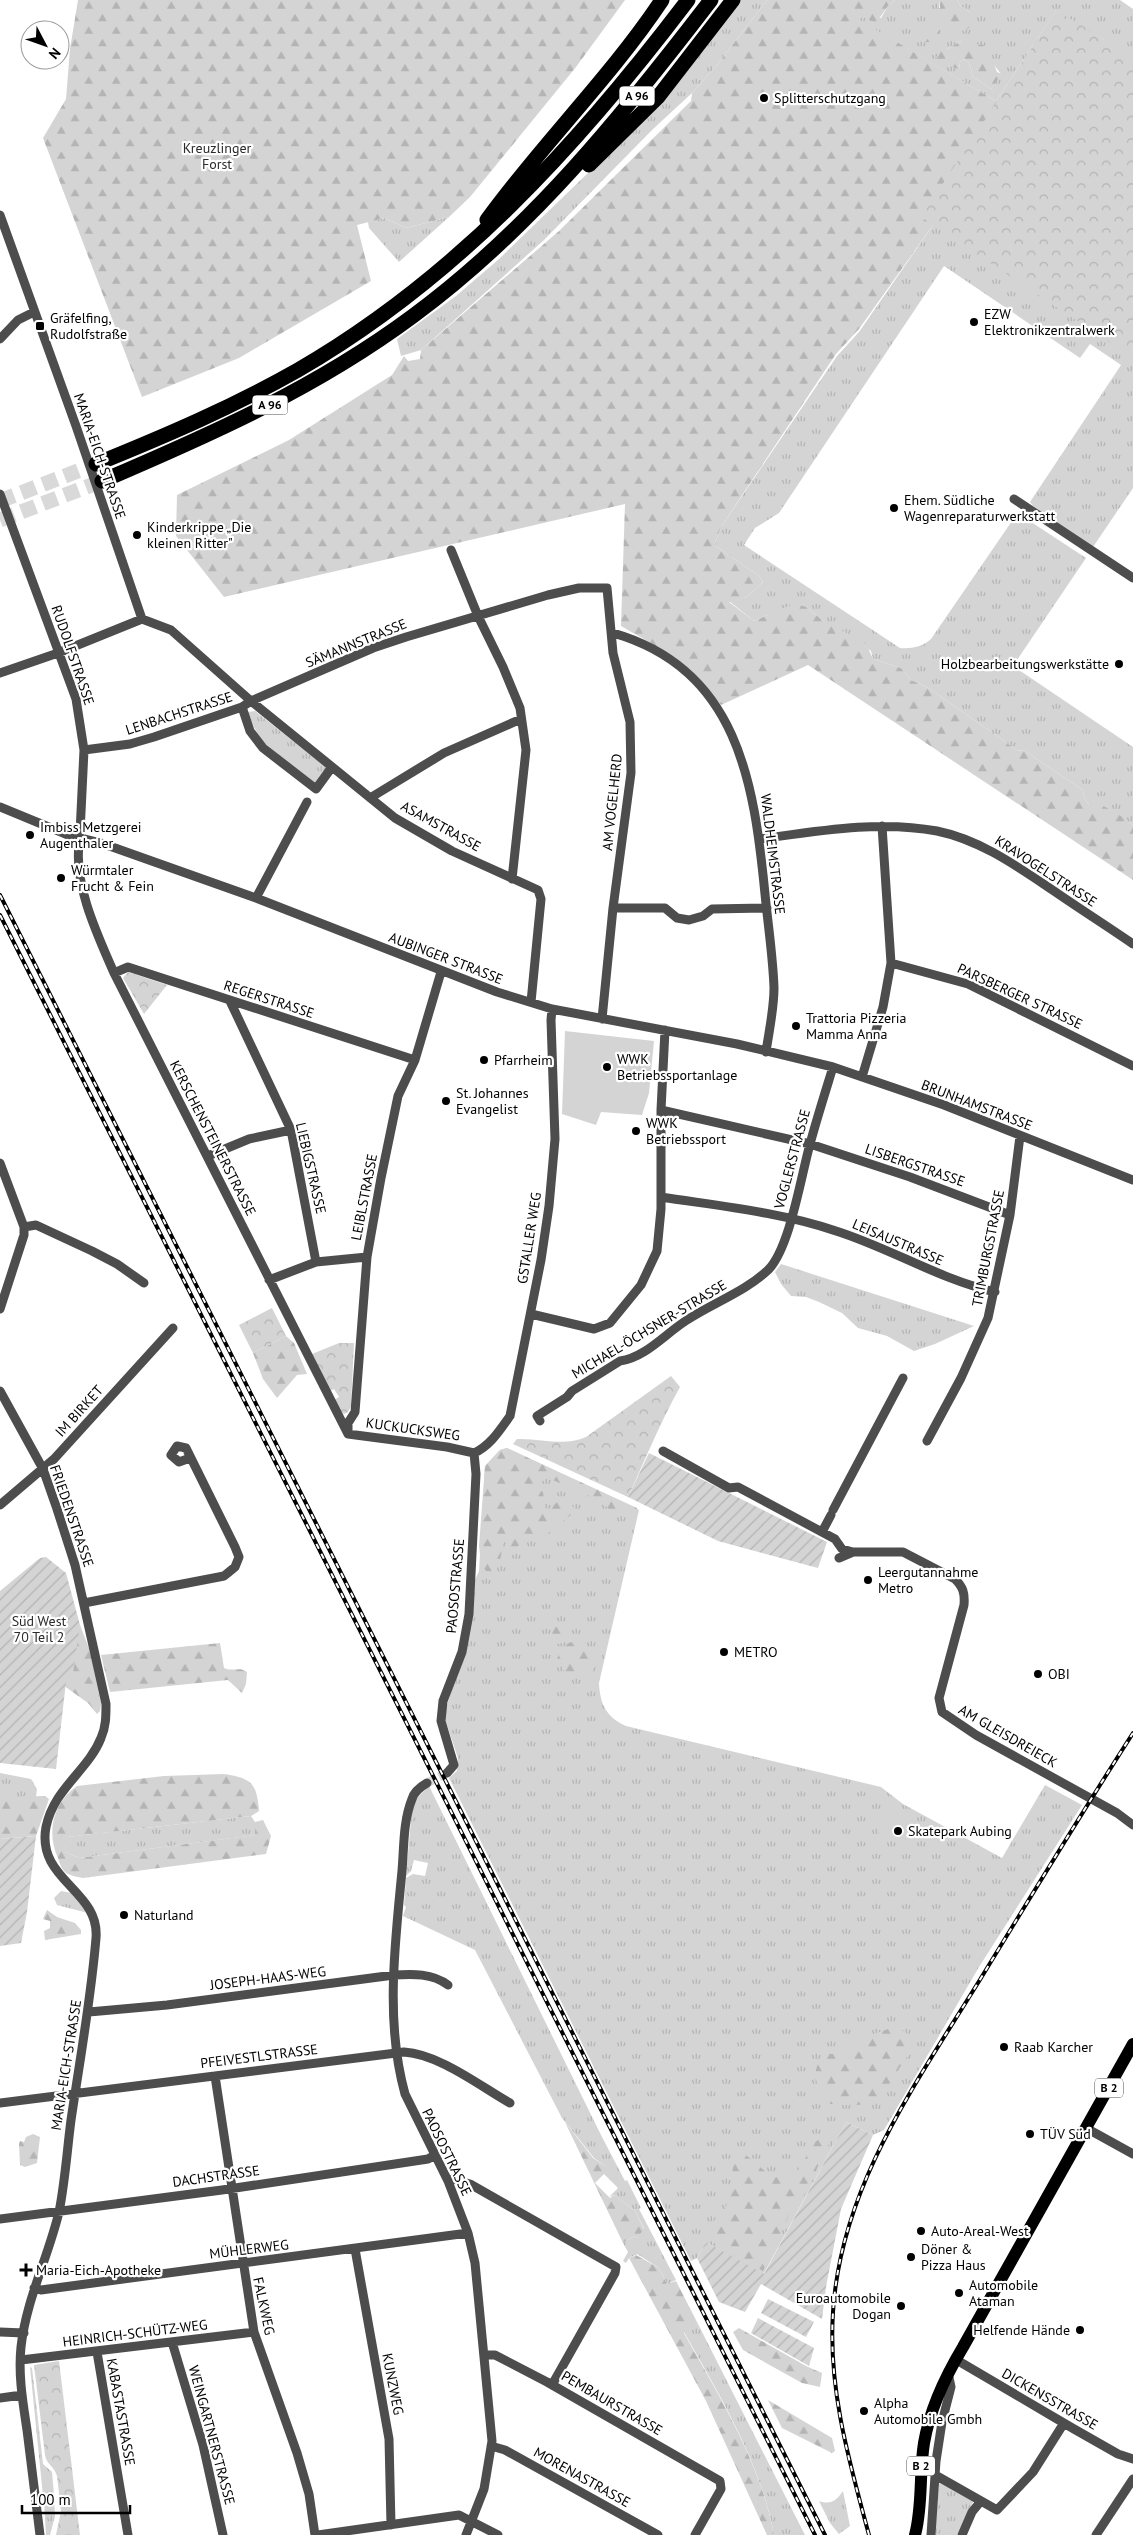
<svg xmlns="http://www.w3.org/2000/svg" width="1133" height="2535" font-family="'PT Sans',sans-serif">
	<defs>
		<pattern id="grass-tufts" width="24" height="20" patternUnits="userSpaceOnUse" patternTransform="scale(1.25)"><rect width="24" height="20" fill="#d4d4d4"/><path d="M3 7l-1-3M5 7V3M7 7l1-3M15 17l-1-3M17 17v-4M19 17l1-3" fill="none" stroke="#b4b4b4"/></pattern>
		<pattern id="forest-firs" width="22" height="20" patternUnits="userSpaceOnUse" patternTransform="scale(1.25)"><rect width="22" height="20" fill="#d4d4d4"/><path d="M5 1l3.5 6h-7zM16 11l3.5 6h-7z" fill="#b4b4b4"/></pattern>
		<pattern id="park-crowns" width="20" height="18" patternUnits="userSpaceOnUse" patternTransform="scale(1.25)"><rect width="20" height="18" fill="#d4d4d4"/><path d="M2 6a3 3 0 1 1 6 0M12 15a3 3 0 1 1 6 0" fill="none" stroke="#b4b4b4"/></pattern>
		<pattern id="garden-furrows" width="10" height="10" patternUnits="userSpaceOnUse" patternTransform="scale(1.25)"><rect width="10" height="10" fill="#d4d4d4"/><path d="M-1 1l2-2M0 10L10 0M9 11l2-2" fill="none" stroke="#b4b4b4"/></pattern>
	</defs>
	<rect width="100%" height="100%" fill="#fff"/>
	<path fill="url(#grass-tufts)" fill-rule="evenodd" d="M738,0H767L717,65L692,93L652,130L544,240L421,350L401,356L397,339L456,296L499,259L621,141Z
		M895,0H940L939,8L970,13L959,4L957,0H1120L1133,9V488L1093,547L1033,506L1030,502L1121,365L1090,344L1080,358L944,266L779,513L755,528L744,545L900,648C910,649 923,647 931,639L1012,521L1016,523L1025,518L1086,558L1013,666L1133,747V825L1108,808L1090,806L1084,798L1083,790L1025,751L1017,750L927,687L911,680L901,668L873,659L871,651L821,619L806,607L768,615L754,621L729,601L747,597L763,582L759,576L714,545L721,527L837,356L859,332L933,225L1104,40L1056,11L996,101L857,19L862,17L881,18L888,6ZM961,41L962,50L994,65L1001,74L991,89L973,77L969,63L964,59L960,62L959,69L947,49Z
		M449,217L399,262L369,228L368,222L385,218L406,228Z
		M255,711L327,768L315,783C286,761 259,749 248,712Z
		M781,1264L974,1326L935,1344L914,1351L887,1336L858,1328L842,1313L819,1302L806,1297L791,1296L781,1284L775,1272Z
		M507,1448L639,1510L599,1683C600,1704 606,1717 626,1726L881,1787L903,1804L1002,1858L1045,1785L1082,1805L979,1967L884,2130L873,2135L846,2122L763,2275L706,2242L697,2258L691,2261L449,1778L457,1771L458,1758L444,1716L473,1615L475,1580L479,1571L485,1466L500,1450Z
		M0,1773L31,1779L37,1789L36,1797H0Z
		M429,1786L602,2137L625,2181L627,2180L641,2208L639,2209L676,2280L667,2284L659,2268L637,2254L629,2258L626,2263L623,2261L628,2252L623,2243L634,2236L637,2238L644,2228L635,2211L614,2195L609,2197L618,2188L604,2174L605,2166L594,2158L562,2118L475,1950L403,1916L406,1907L404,1905L406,1878L413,1874L425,1876L428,1863L414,1860L411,1871L406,1876L412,1809L415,1800Z
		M251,1816L255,1822L256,1835L79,1858L65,1852L66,1837Z
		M61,1891L72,1893L88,1913L57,1905L54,1898Z
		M698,2324L805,2535H774C761,2463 720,2396 684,2332Z
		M30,2367L32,2368L43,2464L52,2472L54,2495L43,2496Z
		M942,2482L974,2500L957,2535H935L939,2484Z
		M843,2491L850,2526L839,2534L830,2523L819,2501C831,2505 836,2501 843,2491Z
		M54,2496L55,2516L50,2535H46L44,2501L48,2500V2497Z"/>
	<path fill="url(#forest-firs)" d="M78,0H625L576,67L470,197L449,217L406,228L385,218L357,225L371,281L239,358L142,397L43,138L66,99L70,49Z
		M767,0H895L888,6L876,23L862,17L858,19L996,101L1056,11L1085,27L959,194L933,225L859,329L836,354L721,527L714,545L759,576L763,582L747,597L729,602L754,621L786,607L796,604L806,607L821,619L866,644L873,659L901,668L911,680L927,687L1017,750L1025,751L1083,790L1084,798L1090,806C1102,800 1122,817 1133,825V880L808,665L721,705C690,666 664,650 621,626L625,504L224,597L176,536L177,495L289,440L392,375L404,356L408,361L420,359L421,350L559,231L691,101L692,93L717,65Z
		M940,0H957L959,4L970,13L971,25L967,30L955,32L940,19Z
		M934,21L940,34L930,42H921L924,27Z
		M961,41L964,51L977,44L983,45L985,54L991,56L997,72L1002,74L991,89L973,77L969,63L964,59L960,62L959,69L946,65L936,58L942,47L947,49Z
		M286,1336L294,1343L307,1374L297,1375L277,1398L263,1379L253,1353Z
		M507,1448L637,1508L638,1513L635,1517L620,1511L613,1512L597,1499L548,1478L537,1484H525V1488H536L543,1492L545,1508L550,1509L561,1498L567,1499L574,1508L571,1515L562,1522L554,1520L553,1529L547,1534C531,1532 522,1539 514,1552L510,1551L507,1542L502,1537V1550L499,1566L491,1572L486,1571L481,1564L479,1546L485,1466L500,1450Z
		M563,1623L567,1630L562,1643L557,1644L550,1637L554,1628Z
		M80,1625L90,1651L101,1704L100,1711L97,1714L88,1703L60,1683Z
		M571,1642L584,1647L593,1655L594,1664L591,1674L577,1677L564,1671L557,1659C560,1652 563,1645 571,1642Z
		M220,1643L224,1668C232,1672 240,1666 247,1672L246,1684L242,1693L228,1680L110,1692L101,1655Z
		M224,1774C252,1778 257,1784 259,1811L251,1816L67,1837L65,1852L79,1858L255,1835V1822L263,1820L271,1836L266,1854L83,1878C78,1877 72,1876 68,1874C62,1871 60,1864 58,1858C46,1832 53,1803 77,1786L164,1776Z
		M45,1796L49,1799L36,1836L0,1839V1797Z
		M47,1910L57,1917L75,1923L81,1930V1934L45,1940L44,1931L50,1928V1921L43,1919Z
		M896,2026L906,2033L911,2051C895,2071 886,2102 858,2105C849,2106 839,2104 830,2104C816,2086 808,2072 826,2053C849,2058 845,2046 862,2039C873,2034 885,2030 896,2026Z
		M565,2122L593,2158L605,2166V2173L595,2183L610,2198L614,2195L635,2211L644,2229L637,2238L634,2236L623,2243Z
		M33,2134L40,2137L37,2163L25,2167L20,2165L19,2144L20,2141L24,2142L26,2137Z
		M826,2135L830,2138C830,2146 825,2150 822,2156C814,2175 808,2196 792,2209L763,2271L704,2237C708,2221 720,2219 726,2206C733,2190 729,2171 737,2156L746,2155L773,2178L796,2173L804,2162L810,2145Z
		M636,2255L659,2268L667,2284L676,2281L698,2324L684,2333C719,2396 761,2463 774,2535H767L706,2401L629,2258Z
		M739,2328L806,2366L822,2373L820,2387L802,2383L743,2350L733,2332Z
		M768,2400L832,2438L835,2451L832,2453L782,2428Z"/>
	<path fill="url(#park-crowns)" d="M1056,11L1085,27L1133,60V358L921,217Z
		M128,972L167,985L144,1014L123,978Z
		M272,1308L286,1336L253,1353L239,1325Z
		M339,1343H354L351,1406L348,1412L344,1414L340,1411L334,1400L339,1397L334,1389L330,1391L312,1354Z
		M671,1376L680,1387C660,1423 645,1460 628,1497L513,1444L517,1439C541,1438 564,1447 586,1437Z
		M59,2361L80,2535H56L61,2511L57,2476C55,2467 46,2464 45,2455L34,2365Z"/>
	<path fill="url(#garden-furrows)" d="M649,1453L827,1542L818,1568L718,1541L628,1497Z
		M46,1557L66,1573L80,1625L73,1673H67L56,1769L0,1763V1591L40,1558Z
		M36,1836L27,1912L21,1943L0,1946V1839Z
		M846,2122L873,2135L841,2209L826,2287L822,2319L761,2284L745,2312L719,2302L697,2258L706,2242L764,2274Z
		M768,2299L814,2322L806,2337L761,2313Z
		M758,2318L814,2348L809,2366L751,2333Z"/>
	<path fill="#d4d4d4" d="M565,1031L654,1041L649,1093L642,1115L601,1112L596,1125L562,1114Z
		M886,1816C893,1816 907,1814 914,1817C924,1823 919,1840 909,1843C898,1845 887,1840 879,1834L875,1824L881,1817Z"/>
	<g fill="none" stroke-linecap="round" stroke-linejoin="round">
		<path stroke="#d9d9d9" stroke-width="9" stroke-dasharray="9 4.5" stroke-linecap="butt" d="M427,1783L447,1773"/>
		<path stroke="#d9d9d9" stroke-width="15" stroke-dasharray="15 8" stroke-linecap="butt" d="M0,501L96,464
			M0,520L102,481"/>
		<path stroke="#4d4d4d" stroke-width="9" d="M0,215L76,426L142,619L58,653L0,673
			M0,339L18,320L34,312
			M0,494L76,699L84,750L80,833
			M1014,499L1133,578
			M451,550L478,616L503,667L520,708L526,750L512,879
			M142,619L171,630L251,701L373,648L406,637L548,595L579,588H607L613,653L630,722L631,773L613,908L602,1019
			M613,633C738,669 754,782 765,894C768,925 773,957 774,988C774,1009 769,1031 766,1052
			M242,707L250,731L263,748L316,789L332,767
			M84,750L130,744L154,737L242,707L251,701L395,818L452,851L538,890L541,899L531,1002
			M370,798L444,753L521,719
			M0,807L73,837
			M85,839L101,843L256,898L497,992L552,1009L737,1044L833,1067L944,1105L1133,1180
			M760,839C818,831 879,820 937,831C981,840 1018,867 1054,891C1080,909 1107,926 1133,944
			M79,845C74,886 98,936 114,973L348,1434
			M256,898L307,802
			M613,908H665L677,918L689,920L703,916L712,909L767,908
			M891,963L968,984L1133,1066
			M114,973L128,967L415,1060
			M230,1001L291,1130L316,1262
			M862,1077L883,1007L891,963L882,826
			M661,1110L810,1144L910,1177L1010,1215
			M208,1156L249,1139L291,1130
			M0,1163L24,1227V1235L0,1309
			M661,1197C719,1206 780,1212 836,1231C890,1248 939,1279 995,1292
			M24,1227L36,1225L92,1251L117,1264L144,1283
			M269,1280L316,1262L367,1257
			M531,1314L594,1329L610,1323L641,1285L657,1251L661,1209V1110L665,1030
			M0,1391L43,1469L57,1509L75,1565L106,1704C106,1716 106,1727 101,1738C88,1771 54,1788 46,1827C36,1880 100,1890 96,1938C91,1999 80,2059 71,2120C67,2151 65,2182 59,2212C48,2258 26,2300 21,2347C18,2375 23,2403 27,2430C31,2465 36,2500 40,2535
			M540,1421L537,1416L567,1397L572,1391L620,1361C645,1358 666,1333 687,1320C713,1303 746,1291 768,1270C790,1248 801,1176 810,1144C817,1118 825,1093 833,1067
			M348,1434V1423L355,1412L367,1257L381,1178L398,1096L415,1060L441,972
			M348,1434L447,1447L474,1453
			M927,1441L961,1378L988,1318L1010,1215L1020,1136
			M663,1451L729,1488L738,1487L835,1539L842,1549L853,1552
			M474,1453C490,1446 500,1430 510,1416L541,1260L549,1206L555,1139L551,1020L552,1009
			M0,1505L54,1459L173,1328
			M833,1510L903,1378
			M822,1532L831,1515
			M839,1558L853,1552H903L955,1579C963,1587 965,1593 964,1605L939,1698L942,1712L976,1735L1117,1813L1133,1825
			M84,1603L224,1576L235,1567L239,1557L235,1547L186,1448L177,1446L171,1455L179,1462L190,1458
			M447,1773L454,1765L441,1721L443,1701L462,1652L469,1614L476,1474L474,1453
			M427,1783C420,1787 414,1792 412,1799C403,1821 404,1848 402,1871C395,1944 385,2022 405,2094L448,2181L468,2233L475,2263L492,2441L484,2489L466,2535
			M89,2012L167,2005L394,1975C413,1974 432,1973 448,1985
			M215,2076L254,2332L297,2453L309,2494L315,2535
			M0,2103L404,2052C439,2054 480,2086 510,2103
			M1086,2128L1133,2154
			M448,2181L453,2179L470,2184L616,2267L615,2273L552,2385
			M0,2219L222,2190L428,2159L435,2155
			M355,2249L389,2439L391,2525
			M34,2288L41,2290L468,2233
			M0,2332L24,2333
			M172,2342L203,2445L223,2535
			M97,2352L128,2535
			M485,2355H495L547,2382L720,2481L721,2489L695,2535
			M955,2359L1074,2429L1118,2454L1133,2459
			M21,2360L254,2332
			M0,2398L22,2395
			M491,2446L505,2450L658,2535
			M937,2476L997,2510L1033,2472L1064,2423
			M318,2535L459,2515L498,2535
			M931,2535L936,2461L942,2422L951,2387L948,2373
			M962,2535L972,2512L981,2501
			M1096,2535L1133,2479"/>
		<path stroke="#000" stroke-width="12" d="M915,2535C923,2505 919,2474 924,2443C930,2408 945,2377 963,2347L1133,2044"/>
		<path stroke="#000" stroke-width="15" d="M589,165L658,97L733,0
			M487,220C542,144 610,78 662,0
			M96,464C165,436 233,407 298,370C457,278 578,145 688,0
			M102,481C212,434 316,388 413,316C531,229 623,115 711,0"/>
		<g stroke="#000" stroke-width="4">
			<path id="rail" d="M0,895L825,2535
				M0,915L815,2535
				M869,2535C849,2461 828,2389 833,2312C841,2185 916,2084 981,1978C1031,1896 1081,1814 1133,1733"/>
		</g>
		<use href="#rail" stroke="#fff" stroke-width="2" stroke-dasharray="5.5" stroke-linecap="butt"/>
	</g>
	<g fill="#000" stroke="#fff" stroke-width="2">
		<circle cx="764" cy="98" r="5"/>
		<circle cx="974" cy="322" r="5"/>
		<rect x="35" y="321" width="10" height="10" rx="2.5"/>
		<circle cx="894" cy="508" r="5"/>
		<circle cx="137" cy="535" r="5"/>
		<circle cx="1119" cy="664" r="5"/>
		<circle cx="30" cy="835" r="5"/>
		<circle cx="61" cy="878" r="5"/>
		<circle cx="796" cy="1026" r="5"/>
		<circle cx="484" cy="1060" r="5"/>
		<circle cx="607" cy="1067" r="5"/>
		<circle cx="446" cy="1101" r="5"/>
		<circle cx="636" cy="1131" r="5"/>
		<circle cx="868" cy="1580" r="5"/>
		<circle cx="724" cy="1652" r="5"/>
		<circle cx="1038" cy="1674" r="5"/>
		<circle cx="898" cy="1831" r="5"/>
		<circle cx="124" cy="1915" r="5"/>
		<circle cx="1004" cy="2047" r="5"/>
		<circle cx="1030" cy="2134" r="5"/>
		<circle cx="921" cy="2231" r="5"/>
		<circle cx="911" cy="2257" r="5"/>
		<path d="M23.5 2262.5h5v5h5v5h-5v5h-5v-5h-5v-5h5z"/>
		<circle cx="959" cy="2293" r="5"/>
		<circle cx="901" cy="2306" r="5"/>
		<circle cx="1080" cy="2330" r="5"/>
		<circle cx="864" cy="2411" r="5"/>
	</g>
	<g text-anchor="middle" stroke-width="4.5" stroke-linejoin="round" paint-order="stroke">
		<g fill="#fff" stroke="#4c4c4c" stroke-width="1">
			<rect x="619.5" y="86.5" width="35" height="19" rx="4"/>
			<rect x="252.5" y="395.5" width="35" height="19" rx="4"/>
			<rect x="1095" y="2078.5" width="28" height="19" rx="4"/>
			<rect x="907" y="2456.5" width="28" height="19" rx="4"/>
		</g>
		<g font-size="12" font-weight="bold" fill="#000">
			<text x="637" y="100">A 96</text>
			<text x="270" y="409">A 96</text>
			<text x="1109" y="2092">B 2</text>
			<text x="921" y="2470">B 2</text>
		</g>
		<g font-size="14" fill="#000" stroke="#fff" text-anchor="start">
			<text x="774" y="103">Splitterschutzgang</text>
			<text x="984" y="319">EZW<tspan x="984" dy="16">Elektronikzentralwerk</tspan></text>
			<text x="50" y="323">Gräfelfing,<tspan x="50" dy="16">Rudolfstraße</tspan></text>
			<text x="904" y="505">Ehem. Südliche<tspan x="904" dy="16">Wagenreparaturwerkstatt</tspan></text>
			<text x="147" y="532">Kinderkrippe „Die<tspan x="147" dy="16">kleinen Ritter"</tspan></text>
			<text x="1109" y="669" text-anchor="end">Holzbearbeitungswerkstätte</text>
			<text x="40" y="832">Imbiss Metzgerei<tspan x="40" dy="16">Augenthaler</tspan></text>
			<text x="71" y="875">Würmtaler<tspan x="71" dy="16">Frucht &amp; Fein</tspan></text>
			<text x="806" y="1023">Trattoria Pizzeria<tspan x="806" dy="16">Mamma Anna</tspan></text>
			<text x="617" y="1064">WWK<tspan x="617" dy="16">Betriebssportanlage</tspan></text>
			<text x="494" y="1065">Pfarrheim</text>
			<text x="456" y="1098">St. Johannes<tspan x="456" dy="16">Evangelist</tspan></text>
			<text x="646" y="1128">WWK<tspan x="646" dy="16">Betriebssport</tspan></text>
			<text x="878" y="1577">Leergutannahme<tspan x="878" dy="16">Metro</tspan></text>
			<text x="734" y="1657">METRO</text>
			<text x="1048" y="1679">OBI</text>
			<text x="908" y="1836">Skatepark Aubing</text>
			<text x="134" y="1920">Naturland</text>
			<text x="1014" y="2052">Raab Karcher</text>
			<text x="1040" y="2139">TÜV Süd</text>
			<text x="931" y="2236">Auto-Areal-West</text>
			<text x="921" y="2254">Döner &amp;<tspan x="921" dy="16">Pizza Haus</tspan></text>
			<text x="36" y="2275">Maria-Eich-Apotheke</text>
			<text x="969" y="2290">Automobile<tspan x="969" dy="16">Ataman</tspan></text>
			<text x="891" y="2303" text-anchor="end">Euroautomobile<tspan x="891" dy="16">Dogan</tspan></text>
			<text x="1070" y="2335" text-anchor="end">Helfende Hände</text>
			<text x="874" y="2408">Alpha<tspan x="874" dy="16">Automobile Gmbh</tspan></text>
		</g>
		<g font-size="14" fill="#2b2b2b" stroke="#fff">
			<text x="217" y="153">Kreuzlinger<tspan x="217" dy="16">Forst</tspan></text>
			<text x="39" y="1626">Süd West<tspan x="39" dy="16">70 Teil 2</tspan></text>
		</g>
		<g font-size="14" fill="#000" stroke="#fff">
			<text transform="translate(100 456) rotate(71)" y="5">MARIA-EICH-STRASSE</text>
			<text transform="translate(356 643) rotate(-22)" y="5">SÄMANNSTRASSE</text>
			<text transform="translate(73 655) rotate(71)" y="5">RUDOLFSTRASSE</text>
			<text transform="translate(179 713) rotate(-18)" y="5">LENBACHSTRASSE</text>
			<text transform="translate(612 802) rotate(-84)" y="5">AM VOGELHERD</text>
			<text transform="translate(441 826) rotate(29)" y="5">ASAMSTRASSE</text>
			<text transform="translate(773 854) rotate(83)" y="5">WALDHEIMSTRASSE</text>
			<text transform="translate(1046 871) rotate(33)" y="5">KRAVOGELSTRASSE</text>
			<text transform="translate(446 958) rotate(21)" y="5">AUBINGER STRASSE</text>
			<text transform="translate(1020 996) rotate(25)" y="5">PARSBERGER STRASSE</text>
			<text transform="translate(269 999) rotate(18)" y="5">REGERSTRASSE</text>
			<text transform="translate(977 1105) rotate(21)" y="5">BRUNHAMSTRASSE</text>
			<text transform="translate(213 1138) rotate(63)" y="5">KERSCHENSTEINERSTRASSE</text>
			<text transform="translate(792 1159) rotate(-75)" y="5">VOGLERSTRASSE</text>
			<text transform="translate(915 1165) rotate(19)" y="5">LISBERGSTRASSE</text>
			<text transform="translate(311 1168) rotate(77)" y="5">LIEBIGSTRASSE</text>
			<text transform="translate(364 1197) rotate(-79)" y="5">LEIBLSTRASSE</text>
			<text transform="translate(529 1238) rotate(-81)" y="5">GSTALLER WEG</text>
			<text transform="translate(898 1242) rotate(23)" y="5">LEISAUSTRASSE</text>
			<text transform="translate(988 1248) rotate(-79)" y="5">TRIMBURGSTRASSE</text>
			<text transform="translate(649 1329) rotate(-31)" y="5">MICHAEL-ÖCHSNER-STRASSE</text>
			<text transform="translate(79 1411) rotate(-48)" y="5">IM BIRKET</text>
			<text transform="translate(413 1429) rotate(8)" y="5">KUCKUCKSWEG</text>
			<text transform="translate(72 1516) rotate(71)" y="5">FRIEDENSTRASSE</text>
			<text transform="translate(455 1586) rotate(-85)" y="5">PAOSOSTRASSE</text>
			<text transform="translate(1008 1736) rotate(30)" y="5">AM GLEISDREIECK</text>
			<text transform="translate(268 1978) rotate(-7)" y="5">JOSEPH-HAAS-WEG</text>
			<text transform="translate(259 2056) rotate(-7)" y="5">PFEIVESTLSTRASSE</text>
			<text transform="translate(66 2065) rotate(-81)" y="5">MARIA-EICH-STRASSE</text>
			<text transform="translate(447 2152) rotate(64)" y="5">PAOSOSTRASSE</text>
			<text transform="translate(216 2176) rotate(-8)" y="5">DACHSTRASSE</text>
			<text transform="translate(249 2249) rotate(-7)" y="5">MÜHLERWEG</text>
			<text transform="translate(264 2306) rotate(78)" y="5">FALKWEG</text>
			<text transform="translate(135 2333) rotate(-7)" y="5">HEINRICH-SCHÜTZ-WEG</text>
			<text transform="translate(393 2384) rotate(79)" y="5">KUNZWEG</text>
			<text transform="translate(1050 2399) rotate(30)" y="5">DICKENSSTRASSE</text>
			<text transform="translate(612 2403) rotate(30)" y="5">PEMBAURSTRASSE</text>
			<text transform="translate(121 2412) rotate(80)" y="5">KABASTASTRASSE</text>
			<text transform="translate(212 2435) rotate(75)" y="5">WEINGARTNERSTRASSE</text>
			<text transform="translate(582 2477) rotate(29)" y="5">MORENASTRASSE</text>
		</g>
	</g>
	<g transform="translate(45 45) rotate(131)"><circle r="24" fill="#ffffff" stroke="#999999"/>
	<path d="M0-4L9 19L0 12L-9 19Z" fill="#000000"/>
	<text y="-8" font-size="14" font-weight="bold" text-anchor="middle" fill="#000000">N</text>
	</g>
	<path d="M22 2505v8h108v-8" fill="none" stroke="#000000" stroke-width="2.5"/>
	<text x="30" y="2505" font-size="15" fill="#000000" stroke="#ffffff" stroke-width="4" paint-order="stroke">100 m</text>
</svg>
